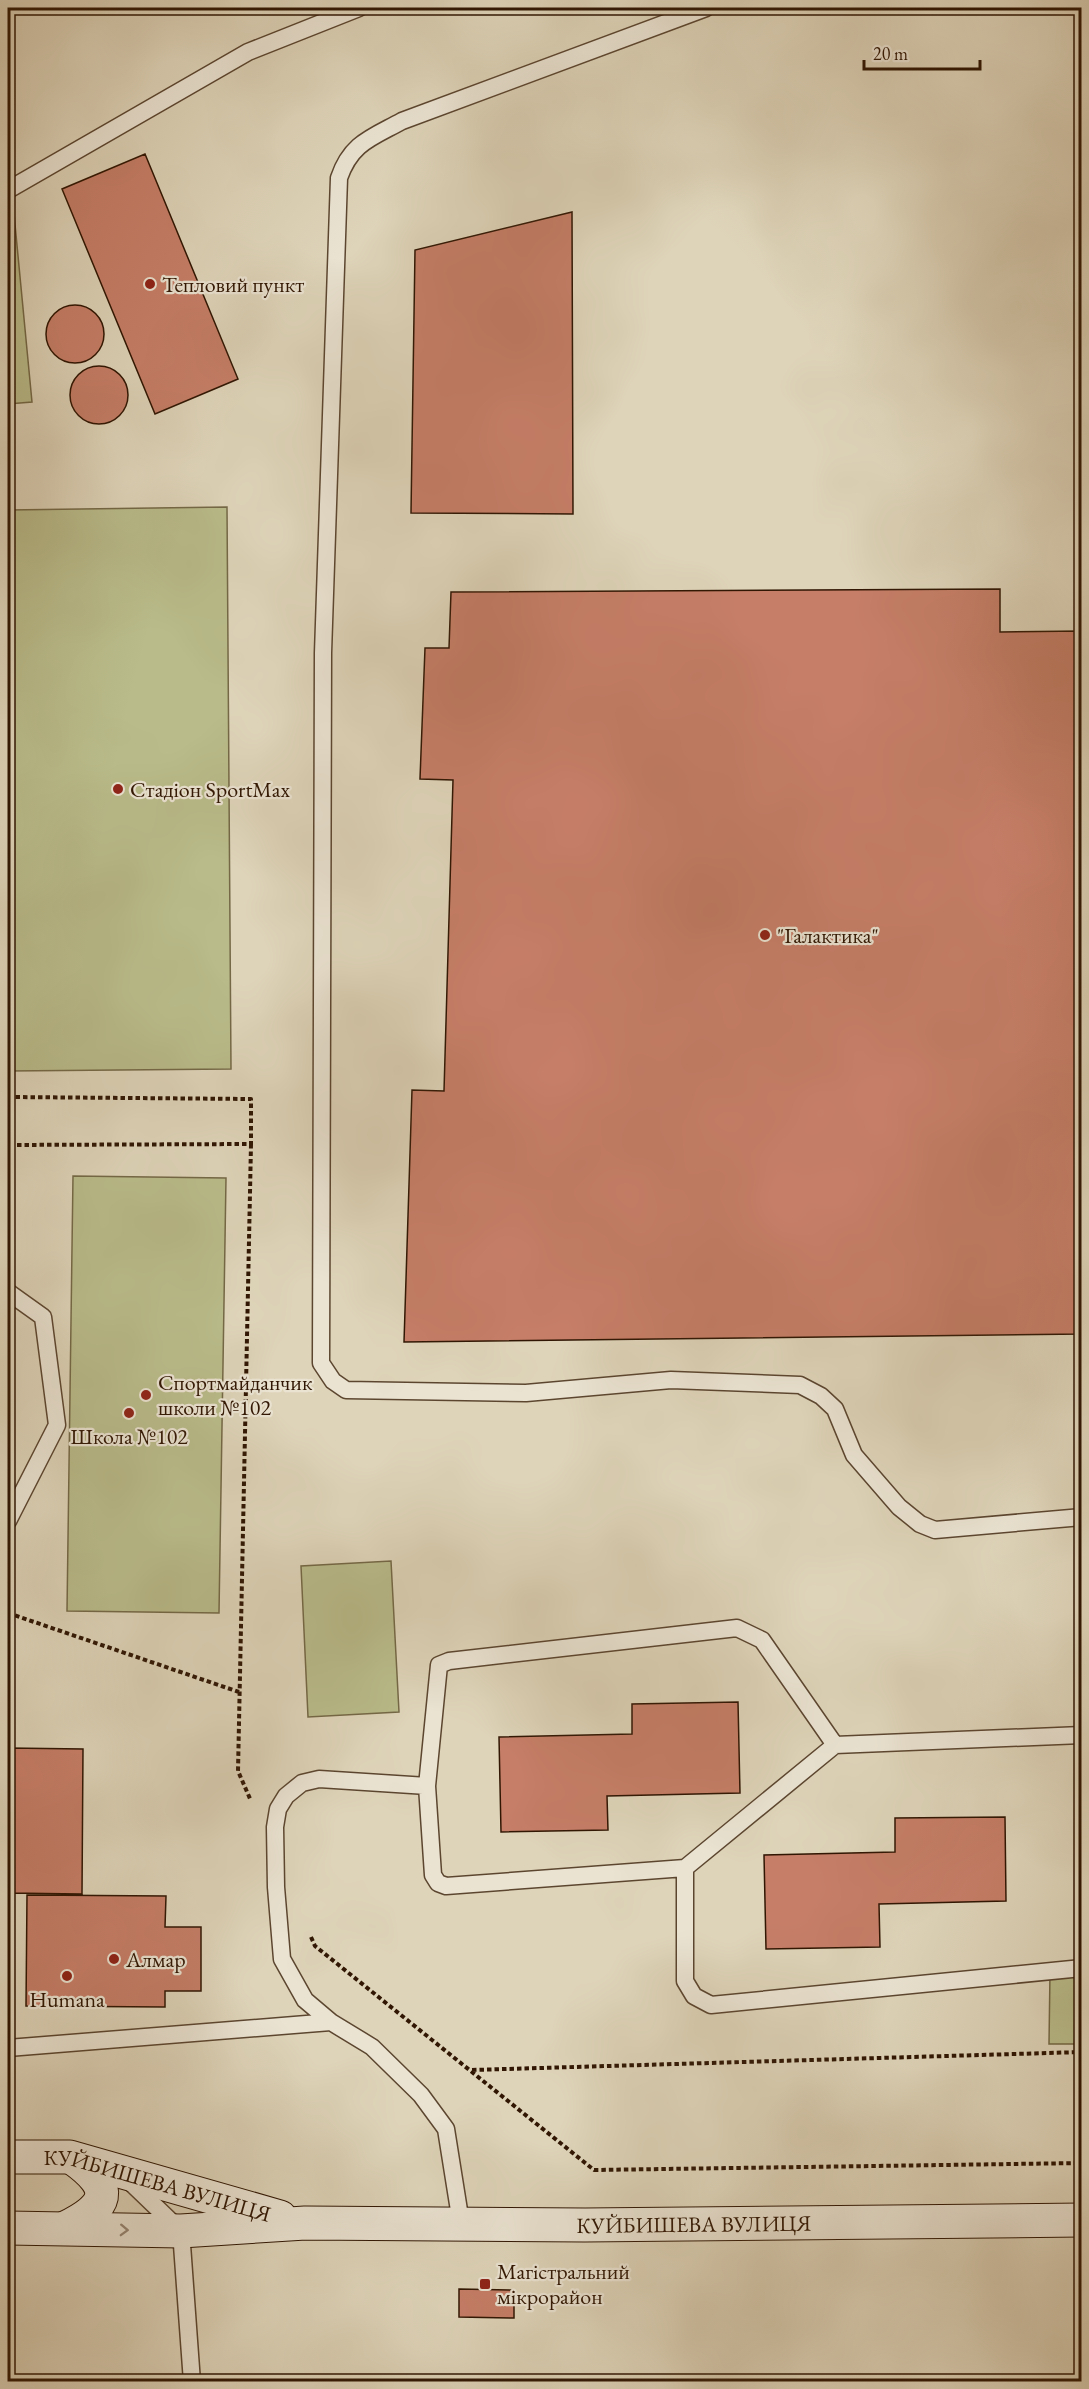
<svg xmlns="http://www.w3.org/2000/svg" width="1089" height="2389" font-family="'EB Garamond',serif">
	<rect width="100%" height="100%" fill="#ded4b9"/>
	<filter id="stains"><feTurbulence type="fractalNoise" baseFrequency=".00333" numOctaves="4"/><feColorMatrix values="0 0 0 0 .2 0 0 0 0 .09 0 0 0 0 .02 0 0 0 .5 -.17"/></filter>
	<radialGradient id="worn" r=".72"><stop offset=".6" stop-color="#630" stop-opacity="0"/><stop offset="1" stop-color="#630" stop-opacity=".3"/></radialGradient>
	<path fill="#b9bb8a" stroke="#746846" stroke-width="1.5" d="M12,193L32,402L8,404V198Z
		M227,507L231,1069L8,1071V510Z
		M73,1176L226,1178L219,1613L67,1611Z
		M391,1561L399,1712L308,1717L301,1566Z
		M1050,1973H1081L1080,2044H1049Z"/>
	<path fill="#c67e68" stroke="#301603" stroke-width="1.5" d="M145,154L238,379L155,414L62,189Z
		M572,212L573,514L411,513L415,250Z
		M46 334a29 29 0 1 1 58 0a29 29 0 1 1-58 0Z
		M70 395a29 29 0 1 1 58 0a29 29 0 1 1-58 0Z
		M1000,589V632L1082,631V1334L404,1342L412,1090L444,1091L453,780L420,779L425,648H449L451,592Z
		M738,1702L740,1793L607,1796L608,1830L501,1832L499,1737L632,1734V1704Z
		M8,1748L83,1749L82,1894L8,1893V1935Z
		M1005,1817L1006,1901L879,1904L880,1947L766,1949L764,1855L895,1852V1818Z
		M27,1895L166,1896L165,1927H201V1991H165V2007L26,2006Z
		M459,2289L514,2290V2318L459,2317Z"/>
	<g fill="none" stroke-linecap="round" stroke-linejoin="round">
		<g stroke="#5c4630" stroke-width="19">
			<path id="lane" d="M706,8L402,121C371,138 351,143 339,178L323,653L321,1363L333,1381L346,1390L526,1393L671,1380L800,1385L821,1396L835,1409L854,1455L899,1507L920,1524L935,1530L1082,1517
				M8,190L248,52L359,8
				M8,1292L43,1317L57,1425L8,1521
				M1082,1735L835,1745L685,1868V1981L694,1996L711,2005L1082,1968
				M427,1786L319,1779L302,1783L286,1796L278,1809L275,1827L276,1887L282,1959L305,2000L331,2022L372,2047L421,2095L446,2129L461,2223
				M685,1868L446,1886L438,1883L433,1875L427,1786L439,1665L449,1661L737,1628L762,1640L835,1745
				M8,2048L331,2022
				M128,2180L181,2231L192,2382"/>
		</g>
		<g stroke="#301603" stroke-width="35">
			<g id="secondary">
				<path id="s1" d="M8,2157H70L280,2217"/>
				<path id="s2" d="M8,2228L181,2231L305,2223L585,2225L1082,2220"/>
				<path d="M65,2228C108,2207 116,2189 74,2159"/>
			</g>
		</g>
		<path stroke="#301603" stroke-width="4" stroke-dasharray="4.5 3" stroke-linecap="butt" d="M8,1097L251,1099V1144L8,1145
			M251,1144L238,1771L251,1801
			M8,1613L239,1692
			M311,1937L315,1946L594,2170L1082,2163
			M472,2070L1082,2052"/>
		<use href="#lane" stroke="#eae3d2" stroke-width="16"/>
		<use href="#secondary" stroke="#eae3d2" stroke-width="33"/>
	</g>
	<defs><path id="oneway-chevron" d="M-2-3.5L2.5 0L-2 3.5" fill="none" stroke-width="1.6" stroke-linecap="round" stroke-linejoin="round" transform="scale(1.5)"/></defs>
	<use stroke="#968775" href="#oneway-chevron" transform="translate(124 2230) rotate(2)"/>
	<g fill="#8f2418" stroke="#eae3d2" stroke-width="2">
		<circle cx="150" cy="284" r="6"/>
		<circle cx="118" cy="789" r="6"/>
		<circle cx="765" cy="935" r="6"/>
		<circle cx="146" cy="1395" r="6"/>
		<circle cx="129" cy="1413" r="6"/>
		<circle cx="114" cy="1959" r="6"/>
		<circle cx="67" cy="1976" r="6"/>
		<rect x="479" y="2278" width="12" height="12" rx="3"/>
	</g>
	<g text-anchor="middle" stroke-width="4.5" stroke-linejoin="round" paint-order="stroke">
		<g font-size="22" fill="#301603" stroke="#eae3d2" text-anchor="start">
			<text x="162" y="292">Тепловий пункт</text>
			<text x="130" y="797">Стадіон SportMax</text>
			<text x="777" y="943">"Галактика"</text>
			<text x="158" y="1390">Спортмайданчик<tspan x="158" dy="25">школи №102</tspan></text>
			<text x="129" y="1444" text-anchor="middle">Школа №102</text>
			<text x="126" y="1967">Алмар</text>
			<text x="67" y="2007" text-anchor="middle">Humana</text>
			<text x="497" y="2279">Магістральний<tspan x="497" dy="25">мікрорайон</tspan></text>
		</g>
		<g font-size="22" fill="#301603" stroke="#eae3d2">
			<text dy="8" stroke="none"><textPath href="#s1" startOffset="153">КУЙБИШЕВА ВУЛИЦЯ</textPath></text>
			<text dy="8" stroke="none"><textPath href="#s2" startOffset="686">КУЙБИШЕВА ВУЛИЦЯ</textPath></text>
		</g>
	</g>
	<rect width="1089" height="2389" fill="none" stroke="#ded4b9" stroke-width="30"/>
	<rect x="9" y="9" width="1071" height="2371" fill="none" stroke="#301603" stroke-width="3"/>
	<rect x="15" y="15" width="1059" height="2359" fill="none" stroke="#301603" stroke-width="1.5"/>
	<path d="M864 60v9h116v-9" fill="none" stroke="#301603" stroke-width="3"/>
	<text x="873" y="60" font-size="18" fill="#301603" stroke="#eae3d2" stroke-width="4.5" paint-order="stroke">20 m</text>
	<rect width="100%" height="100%" filter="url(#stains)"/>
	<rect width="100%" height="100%" fill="url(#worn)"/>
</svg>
